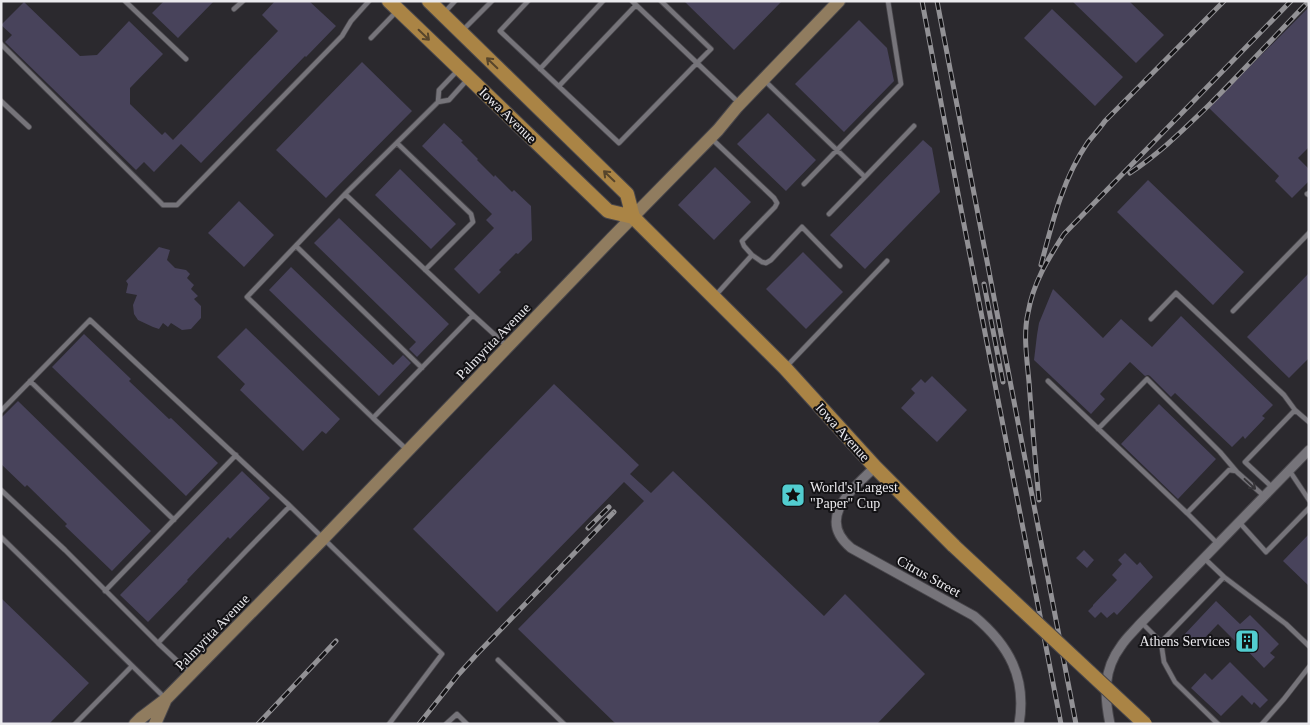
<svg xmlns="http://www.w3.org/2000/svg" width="1310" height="725" font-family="Georgia,serif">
	<rect width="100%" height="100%" fill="#2b292e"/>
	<path fill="#48435b" d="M164,1H214L178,38L152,13Z
		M275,1H309L336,26L306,57L305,56L201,163L181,144L154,172L144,162L136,170L5,42L12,35L1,25L24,2L80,56L97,55L129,21L163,54L130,88V104L162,135L165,132L173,140L278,31L262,15Z
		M684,1H782L734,50Z
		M1072,1H1129L1164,35L1136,63Z
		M1309,7V147L1298,158L1309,169V181L1292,198L1275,181L1279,176L1209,108Z
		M1052,9L1123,77L1095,106L1024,38Z
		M859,20L887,48L894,81L844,132L795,84Z
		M362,62L412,111L326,198L276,150Z
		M768,113L816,160L786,191L737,144Z
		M444,123L463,141L461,142L478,159L477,160L494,177L495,175L512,192L514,190L531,206L532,240L518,254L516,253L499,270L501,272L479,294L454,269L494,228L486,220L492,214L422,146Z
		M923,140L932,148L940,192L865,269L830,235Z
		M715,167L751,202L714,240L678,205Z
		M400,169L456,224L431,249L375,195Z
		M1148,180L1244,272L1213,305L1117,212Z
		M239,201L274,235L244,267L208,233Z
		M339,218L449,324L417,357L409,349L416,342L314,243Z
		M159,247L170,250L167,260L175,268L186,270L190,274L187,278L194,285L191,289L198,296L194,299L201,306V318L191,329L182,330L171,323L168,327L163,323L159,329L153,327L138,320L134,314L133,305L137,295L126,293L128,284L126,281Z
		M803,252L843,292L806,329L766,289Z
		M291,267L393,365L403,355L411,363L379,396L269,290Z
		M1309,273V358L1289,378L1247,337Z
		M1053,289L1103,338L1121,319L1152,347L1181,316L1273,405L1262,416L1265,418L1245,439L1243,436L1232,447L1175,393L1171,397L1150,376L1148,375L1145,376L1130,362L1100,394L1105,399L1091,414L1034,360L1037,335L1039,323Z
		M246,328L340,419L326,434L322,431L303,451L240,390L245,384L217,357Z
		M84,334L131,379L129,381L169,419L171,418L218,463L186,496L52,367Z
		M932,376L967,410L937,442L901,408L915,393L911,389L921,379L925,383Z
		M554,384L639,465L630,474L651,493L673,471L824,616L845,594L925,674L877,724H616L518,629L644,501L624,482L497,612L413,529Z
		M18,401L151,531L112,571L65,526L67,524L27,485L25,487L1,464V418Z
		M1159,404L1216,459L1178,499L1121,444Z
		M242,471L270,498L230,539L228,537L187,580L188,581L148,622L120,595Z
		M1309,534V586L1283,561Z
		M1084,550L1094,560L1087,568L1076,558Z
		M1125,553L1137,565L1140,562L1153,577L1117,615L1114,612L1107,618L1101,612L1095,618L1088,611L1093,606V605L1117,580L1112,575L1122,564L1118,560Z
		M1,598L89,683L49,724H1Z
		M1216,601L1240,624L1250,615L1279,644L1270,653L1275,657L1264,668L1241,644L1239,645L1218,624L1195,648L1183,636Z
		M1230,662L1268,700L1260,708L1254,702L1252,705L1242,695L1221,716L1191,688L1205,673L1212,680Z"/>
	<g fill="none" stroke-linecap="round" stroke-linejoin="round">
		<g stroke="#48464b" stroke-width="6">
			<path id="lane" d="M125,1L186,59
				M528,1L500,31L619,143L697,63L632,1
				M661,1L711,49L697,63L739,103
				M234,9L243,1
				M443,14L455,1
				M462,31L492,1
				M371,38L396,12
				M1,44L163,205H177L342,36L351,21L369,1
				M540,69L603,1
				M764,80L865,177L914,126
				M559,86L636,5
				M1,101L29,127
				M438,102L439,90L458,70
				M712,139L774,198L777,203L775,207L742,241L744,246L752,255L715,296
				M397,143L471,214L473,222L425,270
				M804,184L901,84L888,1
				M1309,193L1307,194L1309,195
				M345,194L438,102L449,100L467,80
				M829,214L865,177
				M296,246L422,368
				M752,255L762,262L766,263L771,260L802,227L840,266
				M1233,311L1309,233
				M1151,319L1176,293L1284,395L1295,410
				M786,367L887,261
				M30,381L174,520
				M1048,381L1187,513
				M1,411L90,320L290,506L442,654L389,724
				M373,418L247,297L345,194L473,315
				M1098,429L1147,379L1220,452L1237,472L1264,496
				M406,449L373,418L473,315L507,346
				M1289,470L1309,500
				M1272,487L1245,462L1295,410L1309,422
				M1,490L65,550L158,643L190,673
				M1239,522L1266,552L1309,508
				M1,537L165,698
				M1218,544L1187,513L1229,470L1236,471
				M1224,577L1286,624L1309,646
				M105,591L236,455
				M1142,623L1161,642L1224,577L1204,558
				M1161,642L1164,662L1175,682L1218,724
				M158,643L246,551L290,506
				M498,660L564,724
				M75,724L132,666
				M446,724L457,714L467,724
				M1262,724L1284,699L1309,667"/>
		</g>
		<g stroke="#48464b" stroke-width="11">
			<path id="street" d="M875,467C853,489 815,518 851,548L974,616C1009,645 1027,678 1019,724
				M1110,724C1104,695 1103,670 1121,646C1126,638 1133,632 1139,625L1309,450"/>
		</g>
		<g stroke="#48464b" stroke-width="14">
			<path id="secondary" d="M135,724L141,718L166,699L323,539L612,238L718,130L737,107L839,1
				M155,724L165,701"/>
		</g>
		<g stroke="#48464b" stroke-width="16">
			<path id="primary" d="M389,1L608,211L633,217
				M429,1L627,194L633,217L785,368L875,467L954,546"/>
		</g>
		<use href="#lane" stroke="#76747a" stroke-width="4.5"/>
		<use href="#street" stroke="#76747a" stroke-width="9"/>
		<use href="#secondary" stroke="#907c5f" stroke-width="12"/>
		<use href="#primary" stroke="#aa8445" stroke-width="14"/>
		<g stroke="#929195" stroke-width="5">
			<path id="rail" d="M922,1L960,204L1061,724
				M937,1L1076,724
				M1130,173C1160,153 1182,131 1208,106C1242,72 1275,36 1309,1
				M1041,265C1052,223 1063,178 1088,142C1094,135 1100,128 1105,121L1224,1
				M984,284L1003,382
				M1039,500C1035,460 1032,421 1029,382C1027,359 1023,335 1028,313C1033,283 1048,259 1064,234L1291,1
				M588,528L609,507
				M258,724L336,641
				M419,724L458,675L477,654L614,512"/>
		</g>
		<use href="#rail" stroke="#131215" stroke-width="3" stroke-dasharray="9" stroke-linecap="butt"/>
		<g stroke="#48464b" stroke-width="16" stroke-linecap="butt">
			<path id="primary-bridge" d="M954,546L1145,724"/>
		</g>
		<use href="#primary-bridge" stroke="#aa8445" stroke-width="14"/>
	</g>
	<defs><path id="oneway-shaft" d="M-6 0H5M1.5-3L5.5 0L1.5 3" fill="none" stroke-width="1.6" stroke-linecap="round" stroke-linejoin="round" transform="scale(1.25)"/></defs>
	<g stroke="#57452b">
		<use href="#oneway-shaft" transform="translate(424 35) rotate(44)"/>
		<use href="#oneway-shaft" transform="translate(492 63) rotate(-136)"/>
		<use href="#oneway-shaft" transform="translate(609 176) rotate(-136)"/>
	</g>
	<use stroke="#363438" href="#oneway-shaft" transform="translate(1250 484) rotate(43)"/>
	<defs>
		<g id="sight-square" transform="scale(1.25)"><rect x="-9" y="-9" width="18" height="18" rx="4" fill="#52cdd0" stroke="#131215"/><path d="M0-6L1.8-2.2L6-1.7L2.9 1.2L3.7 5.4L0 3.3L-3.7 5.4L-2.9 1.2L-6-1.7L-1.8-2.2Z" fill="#111"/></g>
		<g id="building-square" transform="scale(1.25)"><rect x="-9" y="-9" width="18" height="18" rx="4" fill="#52cdd0" stroke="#131215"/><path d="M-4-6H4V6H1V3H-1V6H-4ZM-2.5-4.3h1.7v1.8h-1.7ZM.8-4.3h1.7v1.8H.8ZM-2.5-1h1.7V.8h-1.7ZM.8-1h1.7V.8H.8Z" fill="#111"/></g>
	</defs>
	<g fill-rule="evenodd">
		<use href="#sight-square" x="793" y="495"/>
		<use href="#building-square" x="1247" y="641"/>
	</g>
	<g text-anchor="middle" stroke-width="4" stroke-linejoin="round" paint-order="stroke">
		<g font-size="14" fill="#ebeaee" stroke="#131215">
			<text transform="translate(508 115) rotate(44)" y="5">Iowa Avenue</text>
			<text transform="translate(493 341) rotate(-46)" y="5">Palmyrita Avenue</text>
			<text transform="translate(843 432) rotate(48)" y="5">Iowa Avenue</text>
			<text transform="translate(929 576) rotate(29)" y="5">Citrus Street</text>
			<text transform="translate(212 632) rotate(-46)" y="5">Palmyrita Avenue</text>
		</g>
		<g font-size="14" fill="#ebeaee" stroke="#131215" text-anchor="start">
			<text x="810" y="492">World's Largest<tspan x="810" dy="16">"Paper" Cup</tspan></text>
			<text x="1230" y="646" text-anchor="end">Athens Services</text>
		</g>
	</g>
	<rect width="1310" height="725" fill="none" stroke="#ebeaee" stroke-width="5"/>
</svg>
